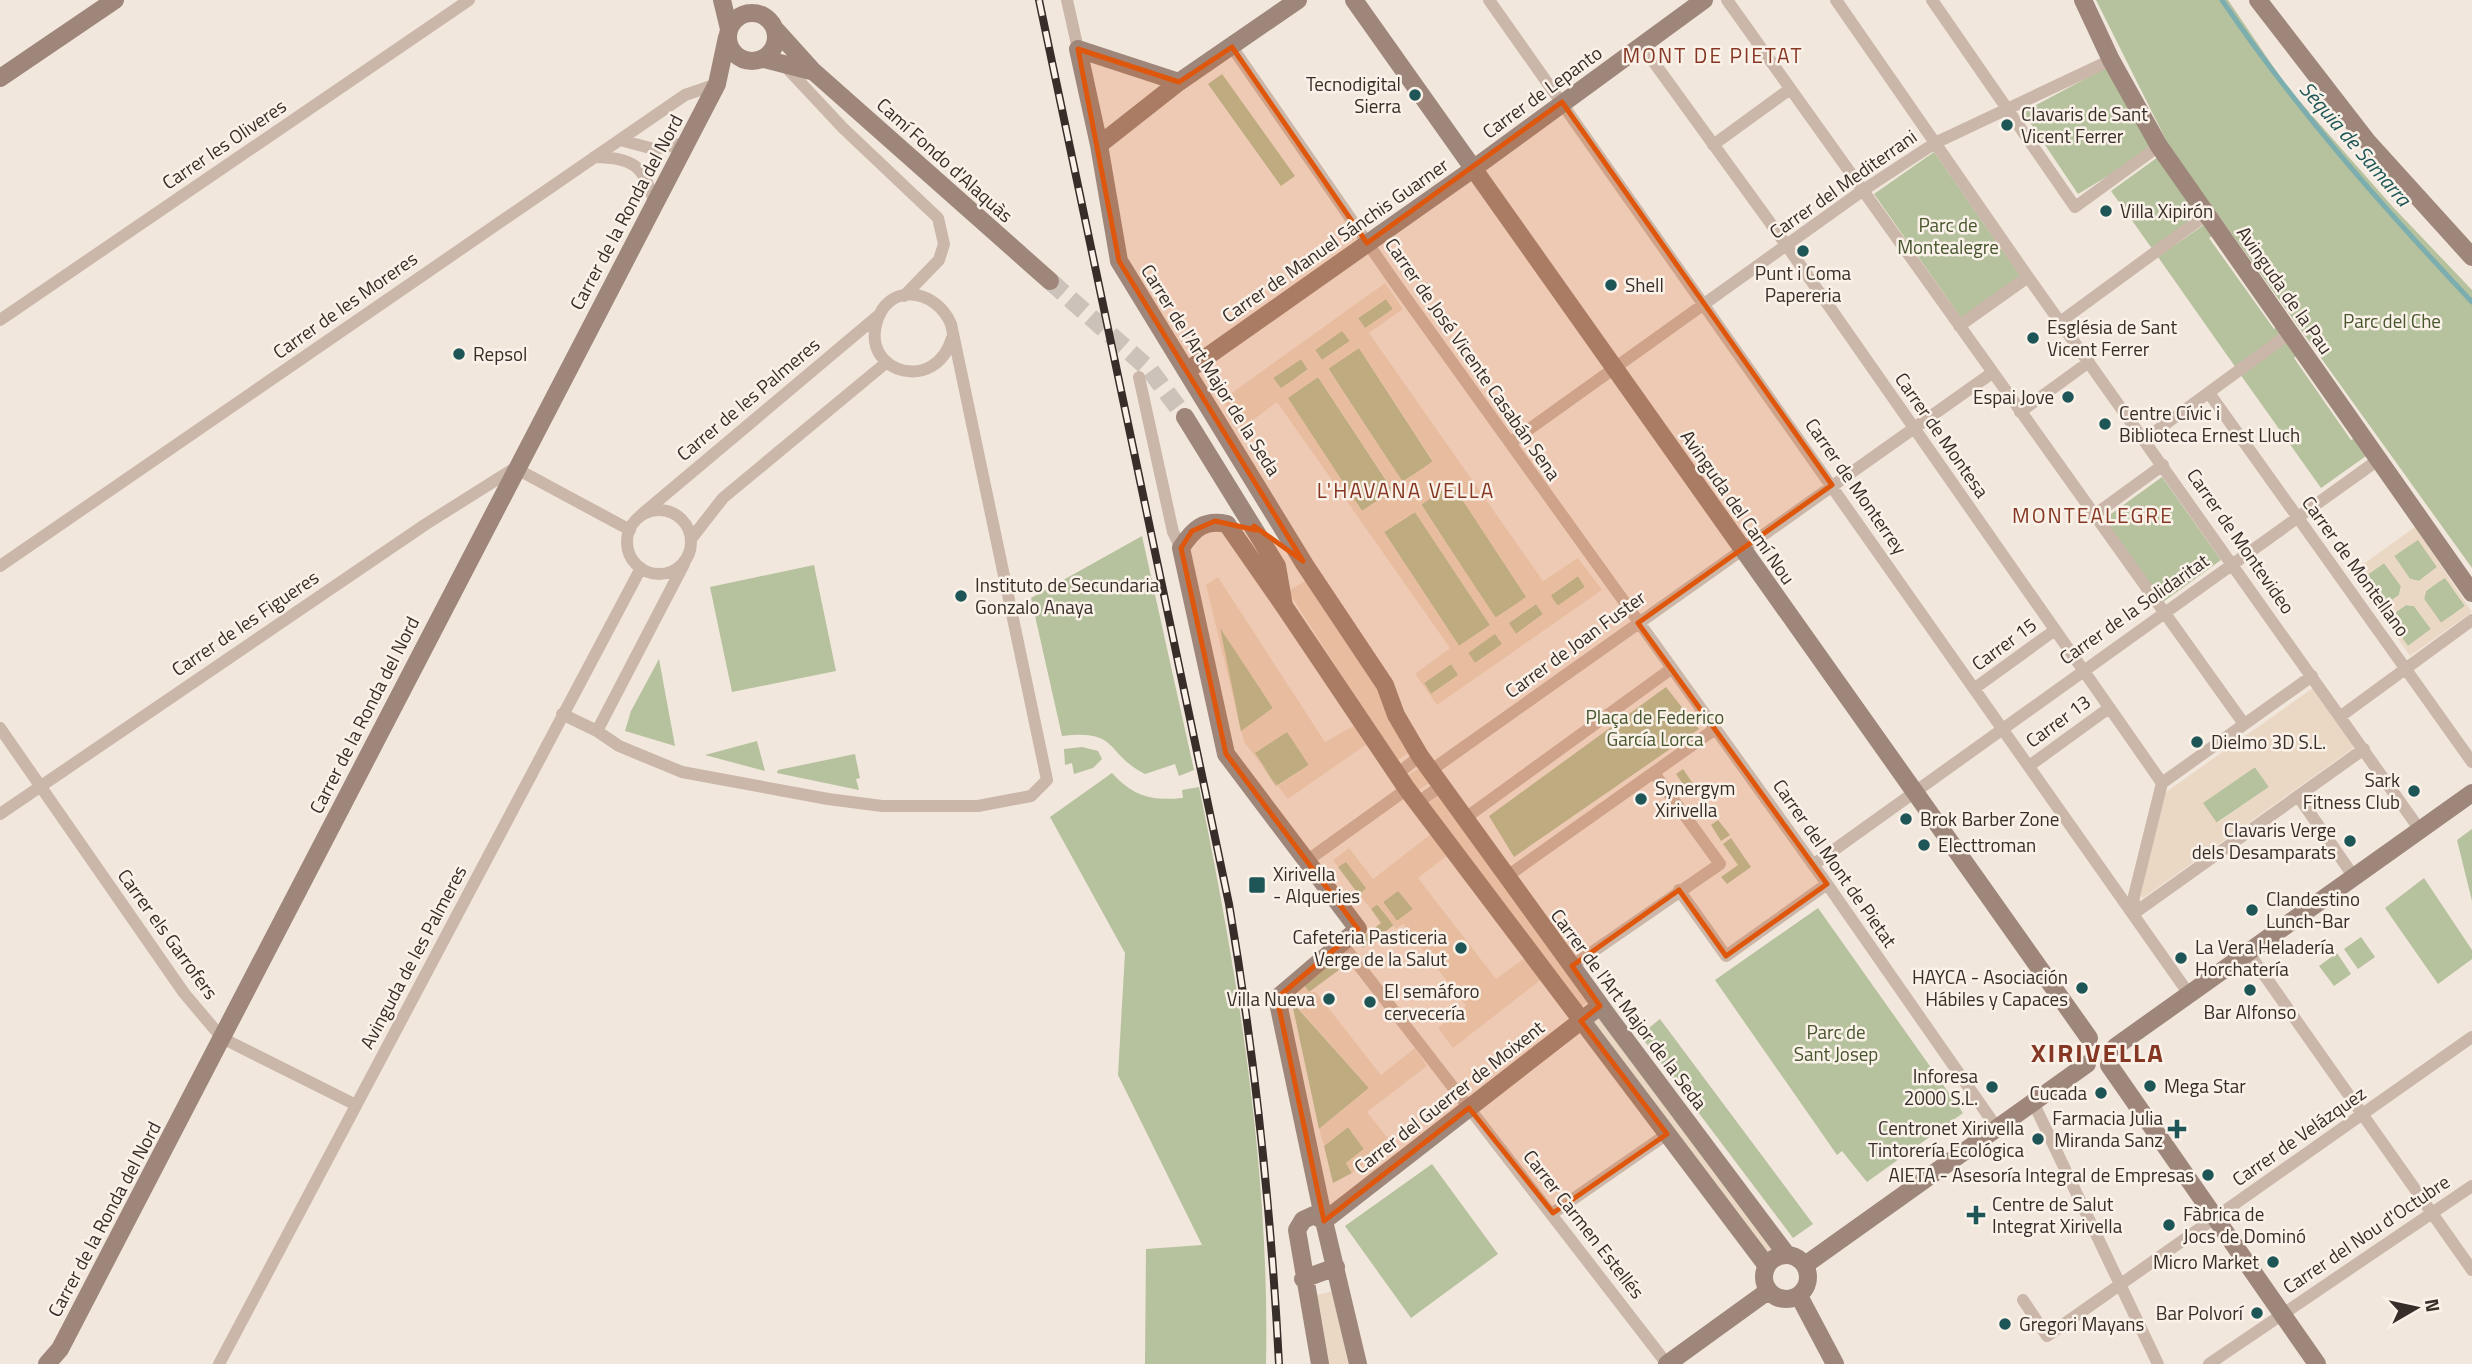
<svg xmlns="http://www.w3.org/2000/svg" width="2472" height="1364" font-family="'Titillium Web',sans-serif">
	<rect width="100%" height="100%" fill="#f2e7dd"/>
	<path fill="#b6c19d" d="M2096,0H2228L2287,87L2392,206L2472,290V568L2170,148Z
		M2109,66L2158,146L2078,194L2023,112Z
		M1222,74L1295,176L1281,186L1208,84Z
		M1934,152L2021,277L1962,319L1874,194Z
		M2158,157L2200,216L2153,250L2111,191Z
		M2205,224L2213,235L2209,238L2274,329L2278,326L2284,333L2236,368L2158,257Z
		M1386,299L1393,309L1365,329L1358,318Z
		M1342,330L1350,341L1322,360L1315,350Z
		M2289,340L2299,354L2294,358L2351,440L2357,437L2366,456L2321,488L2240,374Z
		M1359,348L1433,462L1402,482L1328,368Z
		M1301,359L1308,369L1281,389L1273,378Z
		M1318,377L1393,491L1362,511L1287,398Z
		M2162,477L2221,560L2163,602L2104,519Z
		M1452,484L1527,597L1495,618L1421,504Z
		M1415,512L1490,625L1459,646L1384,532Z
		M1142,536L1194,770L1179,776L1175,764L1145,774C1104,753 1120,729 1062,736L1031,598Z
		M2418,539L2437,567L2419,581L2410,579L2394,556Z
		M2384,563L2401,586L2399,595L2381,608L2360,580Z
		M814,565L836,671L732,692L710,587Z
		M1578,576L1585,587L1558,606L1550,596Z
		M2445,577L2465,606L2441,623L2424,599L2426,591Z
		M1536,604L1543,614L1516,634L1508,623Z
		M2406,605L2414,606L2431,629L2408,646L2387,618Z
		M1219,625L1273,708L1241,732Z
		M1495,633L1503,644L1475,663L1468,653Z
		M659,659L675,746L625,731L631,711Z
		M1451,664L1459,675L1431,694L1424,683Z
		M1666,687L1699,729L1514,857L1489,816Z
		M1287,731L1309,765L1276,786L1254,753Z
		M757,741L765,771L705,755Z
		M1082,747L1098,751L1102,759L1093,768L1074,774L1072,763L1065,765L1064,749Z
		M855,754L860,778L856,779L859,790L777,773L778,770Z
		M2255,767L2269,787L2216,823L2202,803Z
		M1683,769L1694,785L1687,790L1676,774Z
		M1112,773C1134,797 1152,801 1183,798L1182,790L1199,787C1238,976 1270,1170 1266,1364H1145L1146,1249L1202,1245L1118,1075L1125,953L1050,817Z
		M1718,820L1730,835L1721,841L1711,825Z
		M2472,829V901L2457,840Z
		M1731,838L1751,867L1727,884L1721,877L1738,865L1723,844Z
		M1346,861L1367,889L1359,895L1338,867Z
		M2424,878L2472,950V959L2438,984L2385,908Z
		M1399,890L1413,909L1397,921L1383,902Z
		M1377,904L1394,925L1363,948L1357,941L1381,923L1371,909Z
		M1818,908L1963,1113L1867,1182L1842,1151L1837,1155L1715,980Z
		M2361,937L2375,957L2358,969L2344,949Z
		M2337,953L2351,974L2334,986L2319,966Z
		M1332,961L1339,970L1309,992L1302,983Z
		M1293,1003L1369,1088L1319,1129L1293,1008Z
		M1660,1019L1813,1224L1793,1238L1640,1035Z
		M1348,1127L1364,1149L1346,1163L1352,1173L1333,1183L1324,1146Z
		M1432,1164L1498,1254L1411,1318L1345,1226Z"/>
	<path fill="#ead8c4" fill-rule="evenodd" d="M1385,283L1403,309L1369,333L1543,581L1578,558L1602,590L1437,705L1415,674L1450,648L1277,402L1241,429L1222,400ZM1386,299L1393,309L1365,328L1358,318ZM1342,331L1350,341L1322,360L1315,350ZM1359,348L1433,461L1403,482L1328,369ZM1301,359L1308,370L1281,388L1273,378ZM1318,377L1393,490L1362,511L1288,398ZM1452,484L1526,597L1496,618L1421,505ZM1415,512L1490,625L1459,646L1384,532ZM1578,576L1585,587L1557,606L1551,595ZM1536,604L1543,614L1516,634L1509,623ZM1495,634L1502,644L1475,663L1468,653ZM1451,664L1458,675L1431,694L1424,683Z
		M2415,527L2472,612L2410,656L2351,573ZM2418,540L2437,567L2419,581L2410,579L2394,556ZM2384,563L2401,586L2399,595L2381,608L2361,579ZM2445,578L2465,606L2441,623L2424,599L2426,590ZM2406,605L2414,606L2431,629L2408,646L2388,618Z
		M1218,577L1325,742L1355,725L1367,744L1288,799L1244,742L1206,585ZM1220,628L1273,708L1241,731ZM1287,732L1309,765L1277,786L1255,753Z
		M1307,580L1379,687L1412,751L1396,761L1288,591Z
		M2313,688L2355,747L2143,898L2139,896L2166,792ZM2255,767L2269,787L2217,823L2203,803Z
		M1422,766L1432,781L1416,792L1406,777Z
		M1442,792L1591,1000L1577,1010L1425,806Z
		M1431,834L1448,855L1418,878L1496,979L1526,957L1543,978L1453,1048L1438,1028L1466,1006L1403,924L1396,929L1378,904L1371,909L1359,895L1366,888L1346,862L1338,867L1333,860L1349,848L1373,879ZM1398,891L1413,909L1397,921L1383,902Z
		M1302,983L1309,992H1316L1381,1075L1415,1048L1427,1066L1367,1112L1391,1142L1352,1173L1346,1163L1364,1149L1348,1127L1324,1146L1319,1129L1369,1088L1287,995Z
		M1603,1015L1779,1247L1766,1257L1592,1024Z
		M1333,1291L1348,1364H1327L1313,1296Z"/>
	<g fill="none" stroke-linecap="round" stroke-linejoin="round">
		<path stroke="#7caeaf" stroke-width="5" d="M2222,0C2296,109 2382,206 2472,302"/>
		<path stroke="#cdc2b9" stroke-width="18" stroke-dasharray="18 9" stroke-linecap="butt" d="M1050,281L1150,370L1185,417"/>
		<path stroke="#cab7a9" stroke-width="12" d="M1067,0L1078,49
			M1489,0L2189,994
			M1727,0L2244,724
			M1836,0L2028,277L2420,830
			M1932,0L2075,207L2159,146
			M1642,46L1787,246L2162,783
			M1232,47L1396,284L1827,884L1997,1128
			M784,65L843,128L938,218L944,244L939,260L904,296
			M620,140L654,149L686,143
			M1713,145L1790,89
			M594,157C635,158 642,165 655,203
			M0,320L469,0
			M2060,322L2206,215
			M1959,326L2028,277
			M1139,377L1173,532L1181,548
			M2209,393L2472,762
			M2020,412L2089,362
			M2145,439L2290,333
			M1510,443L1862,191L1935,143L2111,60
			M627 542a32 32 0 1 1 64 0a32 32 0 1 1-64 0Z
			M641,515L880,314
			M2093,516L2163,465
			M691,539L723,498L887,362
			M0,566L685,95L717,84
			M1975,688L2055,630
			M562,714L597,731L619,746L682,772L828,799L882,806H978L1031,796L1047,780L951,324C936,288 886,281 876,325C864,374 936,393 952,338
			M2341,716L2472,620
			M0,728L184,993L222,1038L356,1105
			M597,731L684,564
			M2029,766L2109,708
			M1430,771L1992,373
			M1397,774L1420,756
			M2298,796L2354,877
			M1417,803L1441,786
			M0,814L426,524L515,468L630,530
			M1464,819L1671,669
			M1308,860L1407,789
			M1813,865L2378,460
			M1506,877L1715,729
			M1679,890L1726,956L1827,884
			M2133,914L2134,896L2162,783L2312,676
			M2133,914L2364,749
			M1343,945L1667,1364
			M2248,952L2472,1270
			M1572,966L1720,864L1654,773
			M2033,1102L2158,1364
			M1553,1213L1667,1134
			M2023,1300L2047,1336L2472,1037
			M219,1364L641,568
			M2209,1364L2472,1186"/>
		<path stroke="#9e867a" stroke-width="18" d="M722,0L729,29
			M1354,0L2089,1038
			M2083,0L2111,60L2159,146L2472,593
			M2258,0L2367,141L2472,257
			M728 37a24 24 0 1 1 48 0a24 24 0 1 1-48 0Z
			M776,30L813,71L1050,281
			M1078,49L1099,145L1119,261L1305,565L1385,685L1396,715L1420,756L1611,1020L1787,1255
			M1078,49L1179,82
			M764,59L811,71
			M0,78L115,0
			M1099,145L1179,82L1298,0
			M1188,370L1466,174L1704,0
			M1185,417L1277,566L1284,606L1407,789L1767,1266
			M1284,606L1227,524C1204,519 1193,529 1181,548L1226,754L1358,929L1277,998L1324,1221L1600,1006
			M2115,1047L2472,793
			M2109,1065L2317,1364
			M1764 1277a22 22 0 1 1 44 0a22 22 0 1 1-44 0Z
			M1805,1265L2087,1064
			M1303,1279L1336,1267
			M1799,1296L1835,1364
			M47,1364L60,1349L717,84L727,37
			M1320,1364L1297,1230L1303,1220L1314,1215L1324,1221L1358,1364
			M1667,1364L1768,1291"/>
		<g stroke="#372d29" stroke-width="8">
			<path id="rail" d="M1039,0L1229,904C1255,1057 1271,1209 1279,1364"/>
		</g>
		<use href="#rail" stroke="#faf2e9" stroke-width="5" stroke-dasharray="16" stroke-linecap="butt"/>
	</g>
	<path fill="#df570d" fill-opacity="0.2" stroke="#df570d" stroke-width="5" stroke-linejoin="round" d="M1232,47L1367,243L1562,102L1832,485L1638,623L1827,884L1726,956L1679,890L1572,966L1600,1006L1581,1021L1667,1134L1553,1213L1469,1108L1324,1221L1277,998L1358,929L1226,754L1181,548L1192,531L1215,521L1256,530L1254,526L1303,561L1119,261L1078,49L1179,82Z"/>
	<g fill="#1e5658" stroke="#faf2e9" stroke-width="2.5">
		<circle cx="1415" cy="95" r="7"/>
		<circle cx="2007" cy="125" r="7"/>
		<circle cx="2106" cy="211" r="7"/>
		<circle cx="1803" cy="251" r="7"/>
		<circle cx="1611" cy="285" r="7"/>
		<circle cx="2033" cy="338" r="7"/>
		<circle cx="459" cy="354" r="7"/>
		<circle cx="2068" cy="397" r="7"/>
		<circle cx="2105" cy="424" r="7"/>
		<circle cx="961" cy="596" r="7"/>
		<circle cx="2197" cy="742" r="7"/>
		<circle cx="2414" cy="791" r="7"/>
		<circle cx="1641" cy="799" r="7"/>
		<circle cx="1906" cy="819" r="7"/>
		<circle cx="2350" cy="841" r="7"/>
		<circle cx="1924" cy="845" r="7"/>
		<rect x="1248" y="876" width="18" height="18" rx="3.5"/>
		<circle cx="2252" cy="910" r="7"/>
		<circle cx="1461" cy="948" r="7"/>
		<circle cx="2181" cy="958" r="7"/>
		<circle cx="2082" cy="988" r="7"/>
		<circle cx="2250" cy="990" r="7"/>
		<circle cx="1329" cy="999" r="7"/>
		<circle cx="1370" cy="1002" r="7"/>
		<circle cx="2150" cy="1086" r="7"/>
		<circle cx="1992" cy="1087" r="7"/>
		<circle cx="2101" cy="1093" r="7"/>
		<path d="M2173.5 1118.5h7v7h7v7h-7v7h-7v-7h-7v-7h7z"/>
		<circle cx="2038" cy="1139" r="7"/>
		<circle cx="2208" cy="1175" r="7"/>
		<path d="M1972.5 1204.5h7v7h7v7h-7v7h-7v-7h-7v-7h7z"/>
		<circle cx="2169" cy="1225" r="7"/>
		<circle cx="2273" cy="1262" r="7"/>
		<circle cx="2257" cy="1313" r="7"/>
		<circle cx="2005" cy="1324" r="7"/>
	</g>
	<g text-anchor="middle" stroke-width="5" stroke-linejoin="round" paint-order="stroke">
		<g font-size="19" fill="#372d29" stroke="#faf2e9" text-anchor="start">
			<text x="1401" y="91" text-anchor="end">Tecnodigital<tspan x="1401" dy="22">Sierra</tspan></text>
			<text x="2021" y="121">Clavaris de Sant<tspan x="2021" dy="22">Vicent Ferrer</tspan></text>
			<text x="2120" y="218">Villa Xipirón</text>
			<text x="1803" y="280" text-anchor="middle">Punt i Coma<tspan x="1803" dy="22">Papereria</tspan></text>
			<text x="1625" y="292">Shell</text>
			<text x="2047" y="334">Església de Sant<tspan x="2047" dy="22">Vicent Ferrer</tspan></text>
			<text x="473" y="361">Repsol</text>
			<text x="2054" y="404" text-anchor="end">Espai Jove</text>
			<text x="2119" y="420">Centre Cívic i<tspan x="2119" dy="22">Biblioteca Ernest Lluch</tspan></text>
			<text x="975" y="592">Instituto de Secundaria<tspan x="975" dy="22">Gonzalo Anaya</tspan></text>
			<text x="2211" y="749">Dielmo 3D S.L.</text>
			<text x="2400" y="787" text-anchor="end">Sark<tspan x="2400" dy="22">Fitness Club</tspan></text>
			<text x="1655" y="795">Synergym<tspan x="1655" dy="22">Xirivella</tspan></text>
			<text x="1920" y="826">Brok Barber Zone</text>
			<text x="2336" y="837" text-anchor="end">Clavaris Verge<tspan x="2336" dy="22">dels Desamparats</tspan></text>
			<text x="1938" y="852">Electtroman</text>
			<text x="1273" y="881">Xirivella<tspan x="1273" dy="22">- Alqueries</tspan></text>
			<text x="2266" y="906">Clandestino<tspan x="2266" dy="22">Lunch-Bar</tspan></text>
			<text x="1447" y="944" text-anchor="end">Cafeteria Pasticeria<tspan x="1447" dy="22">Verge de la Salut</tspan></text>
			<text x="2195" y="954">La Vera Heladería<tspan x="2195" dy="22">Horchatería</tspan></text>
			<text x="2068" y="984" text-anchor="end">HAYCA - Asociación<tspan x="2068" dy="22">Hábiles y Capaces</tspan></text>
			<text x="1384" y="998">El semáforo<tspan x="1384" dy="22">cervecería</tspan></text>
			<text x="1315" y="1006" text-anchor="end">Villa Nueva</text>
			<text x="2250" y="1019" text-anchor="middle">Bar Alfonso</text>
			<text x="1978" y="1083" text-anchor="end">Inforesa<tspan x="1978" dy="22">2000 S.L.</tspan></text>
			<text x="2164" y="1093">Mega Star</text>
			<text x="2087" y="1100" text-anchor="end">Cucada</text>
			<text x="2163" y="1125" text-anchor="end">Farmacia Julia<tspan x="2163" dy="22">Miranda Sanz</tspan></text>
			<text x="2024" y="1135" text-anchor="end">Centronet Xirivella<tspan x="2024" dy="22">Tintorería Ecológica</tspan></text>
			<text x="2194" y="1182" text-anchor="end">AIETA - Asesoría Integral de Empresas</text>
			<text x="1992" y="1211">Centre de Salut<tspan x="1992" dy="22">Integrat Xirivella</tspan></text>
			<text x="2183" y="1221">Fàbrica de<tspan x="2183" dy="22">Jocs de Dominó</tspan></text>
			<text x="2259" y="1269" text-anchor="end">Micro Market</text>
			<text x="2243" y="1320" text-anchor="end">Bar Polvorí</text>
			<text x="2019" y="1331">Gregori Mayans</text>
		</g>
		<g font-size="19" fill="#372d29" stroke="#faf2e9">
			<text transform="translate(1542 92) rotate(-36)" y="7">Carrer de Lepanto</text>
			<text transform="translate(224 144) rotate(-34)" y="7">Carrer les Oliveres</text>
			<text transform="translate(945 160) rotate(42)" y="7">Camí Fondo d'Alaquàs</text>
			<text transform="translate(1843 184) rotate(-35)" y="7">Carrer del Mediterrani</text>
			<text transform="translate(626 212) rotate(-62)" y="7">Carrer de la Ronda del Nord</text>
			<text transform="translate(1335 240) rotate(-35)" y="7">Carrer de Manuel Sánchis Guarner</text>
			<text transform="translate(2285 290) rotate(55)" y="7">Avinguda de la Pau</text>
			<text transform="translate(345 305) rotate(-35)" y="7">Carrer de les Moreres</text>
			<text transform="translate(1473 359) rotate(55)" y="7">Carrer de José Vicente Casabán Sena</text>
			<text transform="translate(1211 370) rotate(58)" y="7">Carrer de l'Art Major de la Seda</text>
			<text transform="translate(748 399) rotate(-40)" y="7">Carrer de les Palmeres</text>
			<text transform="translate(1942 435) rotate(55)" y="7">Carrer de Montesa</text>
			<text transform="translate(1856 486) rotate(55)" y="7">Carrer de Monterrey</text>
			<text transform="translate(1738 507) rotate(55)" y="7">Avinguda del Camí Nou</text>
			<text transform="translate(2241 541) rotate(55)" y="7">Carrer de Montevideo</text>
			<text transform="translate(2356 566) rotate(54)" y="7">Carrer de Montellano</text>
			<text transform="translate(2134 609) rotate(-35)" y="7">Carrer de la Solidaritat</text>
			<text transform="translate(245 623) rotate(-34)" y="7">Carrer de les Figueres</text>
			<text transform="translate(1575 644) rotate(-36)" y="7">Carrer de Joan Fuster</text>
			<text transform="translate(2004 644) rotate(-36)" y="7">Carrer 15</text>
			<text transform="translate(364 715) rotate(-63)" y="7">Carrer de la Ronda del Nord</text>
			<text transform="translate(2058 721) rotate(-36)" y="7">Carrer 13</text>
			<text transform="translate(1835 863) rotate(55)" y="7">Carrer del Mont de Pietat</text>
			<text transform="translate(168 934) rotate(54)" y="7">Carrer els Garrofers</text>
			<text transform="translate(413 957) rotate(-62)" y="7">Avinguda de les Palmeres</text>
			<text transform="translate(1629 1009) rotate(53)" y="7">Carrer de l'Art Major de la Seda</text>
			<text transform="translate(1449 1097) rotate(-38)" y="7">Carrer del Guerrer de Moixent</text>
			<text transform="translate(2299 1136) rotate(-35)" y="7">Carrer de Velázquez</text>
			<text transform="translate(104 1219) rotate(-62)" y="7">Carrer de la Ronda del Nord</text>
			<text transform="translate(1584 1224) rotate(52)" y="7">Carrer Carmen Estellés</text>
			<text transform="translate(2366 1234) rotate(-34)" y="7">Carrer del Nou d'Octubre</text>
		</g>
		<g font-size="19" fill="#47552d" stroke="#faf2e9">
			<text x="1948" y="232">Parc de<tspan x="1948" dy="22">Montealegre</tspan></text>
			<text x="2392" y="328">Parc del Che</text>
			<text x="1655" y="724">Plaça de Federico<tspan x="1655" dy="22">García Lorca</tspan></text>
			<text x="1836" y="1039">Parc de<tspan x="1836" dy="22">Sant Josep</tspan></text>
		</g>
		<g font-size="21" letter-spacing="2" fill="#853723" stroke="#faf2e9">
			<text x="1713" y="63">MONT DE PIETAT</text>
			<text x="1406" y="498">L'HAVANA VELLA</text>
			<text x="2093" y="523">MONTEALEGRE</text>
		</g>
		<g font-size="21" font-style="italic" fill="#1e5658" stroke="#faf2e9">
			<text transform="translate(2355 144) rotate(49)" y="7">Séquia de Samarra</text>
		</g>
		<g font-size="26" font-weight="bold" letter-spacing="2" fill="#853723" stroke="#faf2e9">
			<text x="2098" y="1062">XIRIVELLA</text>
		</g>
	</g>
	<g transform="translate(2416 1308) rotate(81)" stroke="#faf2e9" stroke-width="5" paint-order="stroke">
	<path d="M0-5L12 26L0 18L-12 26Z" fill="#372d29"/>
	<text y="-10" font-size="19" font-weight="bold" text-anchor="middle" fill="#372d29">N</text>
	</g>
</svg>
